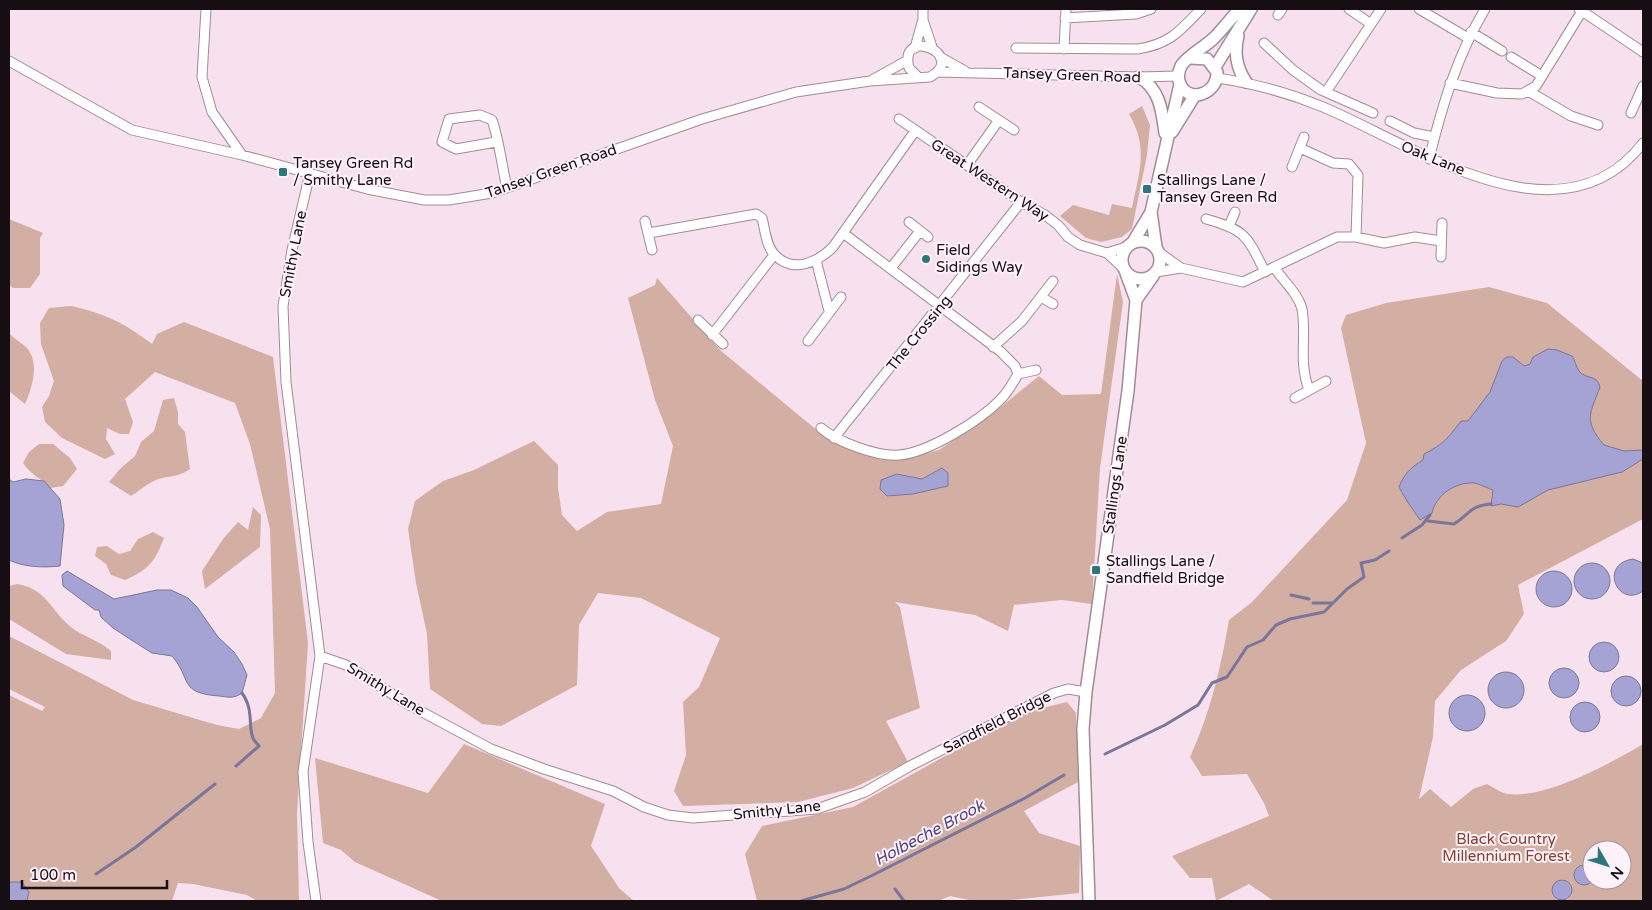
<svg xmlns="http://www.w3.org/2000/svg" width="1652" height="910" font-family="'Varela Round',sans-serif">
	<rect width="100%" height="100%" fill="#f8e1ee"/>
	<path fill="#d3aea3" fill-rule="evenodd" d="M1142,106L1150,125L1147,155L1132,229L1122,237L1101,242L1086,238L1060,216L1073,205L1109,215L1112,204L1132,208C1139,172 1149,148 1129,114Z
		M9,219L43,233L40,238V274L30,288H13L9,285Z
		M1117,274L1123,302L1100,468L1092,604L1062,600L1014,605L1008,631L975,615L895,602L900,607L920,708L886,721L908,762L853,788L798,802L683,806L674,791L686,755L683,702L699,687L720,638L641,598L598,593L579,625L577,685L501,726L482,724L430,689L427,634L416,583L408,529L415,501L443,481L474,470L534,441L558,465V488L562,515L577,531L607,512L661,504L673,446L655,400L628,298L655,285L657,278L720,350L813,427L841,445L876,458L899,460L939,450L992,414L1039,376L1062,395L1101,394ZM942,468L948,486L913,494L887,496L898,474L922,479Z
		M1489,287L1547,303L1643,381V519L1518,585L1524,614L1506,641L1461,670L1435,701L1433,737L1419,799L1430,789L1451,807L1473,789L1487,784C1493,787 1501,793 1508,794C1546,799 1611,763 1643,744V901H1274L1249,884L1216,901L1212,878H1190L1172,856L1269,816L1264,803L1247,774L1202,776L1190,757C1210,714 1221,667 1229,620L1252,602L1347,500L1366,443L1341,328L1346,315L1386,303ZM1592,850H1622V880H1595L1593,882L1582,865L1592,867ZM1562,879L1571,884L1572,894L1568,899H1558L1553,895Z
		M71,306C106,314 123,322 152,344L157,334L184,322L273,357L308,643L297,813L299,900L295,901H257L247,895L193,884L178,883L172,901H9V695L42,711L45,707L9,689V636L133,700L217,725L239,729L261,718L275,693L270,529L250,444L235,403L155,372L125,399L133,422L129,434H120L107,428L106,439L115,454L105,459L62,438L45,422L42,407L49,396L54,381L41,344L40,323L49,308Z
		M9,333C14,339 21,342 27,348C40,363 32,388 25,404L9,391Z
		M174,398L178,412V424L185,432L190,469C174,480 166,474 152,482C144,486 138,492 131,496L109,482L120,469L135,456L141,442L154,431L163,400Z
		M39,444H53L70,458L77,469L63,486L50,488C41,478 32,476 23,463L29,452Z
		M253,507L261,515L260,547L205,589L202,571L223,539L238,522L248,530Z
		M153,532L164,538C155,562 148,570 125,580L111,575L106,564L95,556L97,547L107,546L119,554L130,551L138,539Z
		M17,584C47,589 50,610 71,627C83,637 99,640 111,651V660L66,654L9,619V586Z
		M1067,702L1076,713L1078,782L1024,811L1039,833L1080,846L1079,893L1000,901H974L950,896L938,901H757L745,854L762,826L853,807L1023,713Z
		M464,744L605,804L591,846L619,888L634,901H442L355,862L341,850L323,843L315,758L428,793Z"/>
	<path fill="#a4a3d3" stroke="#797699" d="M1548,349L1557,350L1572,356C1575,360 1576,367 1579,371C1586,380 1597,374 1600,387C1590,414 1583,420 1604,445L1624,451L1643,450V459L1622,472L1548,490L1518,507L1501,504L1491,506L1493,490C1487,488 1480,484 1474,483C1455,482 1436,495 1432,513L1420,520L1407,501L1399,487C1404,474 1411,467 1423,460L1424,454C1445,443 1447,439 1461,421H1468L1490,392L1502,361L1507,357H1513L1524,366L1530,364L1533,357Z
		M942,468L948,473V486L913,494L887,496L880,489L881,480L897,474L922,479Z
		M9,479L13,482L26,479L44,481L60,499L64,525L60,566C43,568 23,567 9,560Z
		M1633,559L1643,563V591C1618,609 1598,564 1633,559Z
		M1574 581a18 18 0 1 1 36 0a18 18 0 1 1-36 0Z
		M1536 589a18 18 0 1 1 36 0a18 18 0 1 1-36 0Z
		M67,571L114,599L157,590H171L188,598L197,607L218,637L234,652L242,664L247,675L242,693C234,699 228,697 219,696C178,693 192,679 172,656L152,653L133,641L113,628L101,617L99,610H95L63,586L62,575Z
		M1589 657a15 15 0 1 1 30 0a15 15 0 1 1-30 0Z
		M1549 683a15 15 0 1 1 30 0a15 15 0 1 1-30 0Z
		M1488 690a18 18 0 1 1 36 0a18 18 0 1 1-36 0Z
		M1611 691a15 15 0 1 1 30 0a15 15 0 1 1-30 0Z
		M1449 713a18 18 0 1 1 36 0a18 18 0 1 1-36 0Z
		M1570 717a15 15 0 1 1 30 0a15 15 0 1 1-30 0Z
		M1574 875a10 10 0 1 1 20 0a10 10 0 1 1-20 0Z
		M1552 890a10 10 0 1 1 20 0a10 10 0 1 1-20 0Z
		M9,882H22L29,892L27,901H9Z"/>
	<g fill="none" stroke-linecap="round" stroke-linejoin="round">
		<path stroke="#797699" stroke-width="3" d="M1428,521L1454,524C1470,514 1469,506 1491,504
			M1402,538L1422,525L1430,515
			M1291,595L1309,599
			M1313,603H1332
			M1105,754L1165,725L1198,705L1212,683L1227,677L1247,647L1263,640L1276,625L1290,619L1324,612L1347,589L1364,577L1361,563L1375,560L1389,551
			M236,766L259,746C258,744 255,742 254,740C247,729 255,711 242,693
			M96,874L136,847L215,784
			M895,889L904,901
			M801,901L844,889L873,875L1025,798L1064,775"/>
		<g stroke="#a08b97" stroke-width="11">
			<path id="minor" d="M206,9L202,77L212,112L242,155
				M1349,9L1371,24
				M1419,9L1468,38
				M1579,9L1643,52
				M1278,15L1282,9
				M1065,18L1136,14L1151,9
				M923,20L932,47
				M1471,32L1502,51
				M1264,43L1293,70L1321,90L1373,113
				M915,48L923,19V9
				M1016,48L1138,49C1170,44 1180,31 1201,9
				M1064,49L1066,9
				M940,57L965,71
				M1511,57L1542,76
				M9,61L132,130L242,155L367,189L424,200H449L492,193L702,119L796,92L870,81L930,77C969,55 898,25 909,68L917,76
				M937,72L1139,77L1178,76
				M1217,78C1252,83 1289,93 1323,107C1414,145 1560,250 1643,143
				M872,80L908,60
				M1450,83L1497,93L1522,94L1536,86L1582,11
				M1528,91L1571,116L1598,125
				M1326,92L1381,9
				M979,107L1014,130
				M1631,113L1643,86
				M899,119L1021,202L1045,215L1058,225L1068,237L1080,245L1107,253L1123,268
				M1390,121L1414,133L1434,137
				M496,142L456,149L442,142L449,119L480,115L492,120C499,139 502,167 507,188
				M1300,148L1333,163L1349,164L1358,175L1356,237
				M1429,159C1442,106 1457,56 1485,9
				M967,165L999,120
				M1292,167L1304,137
				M310,173L292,250L283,306L286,382L320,656L303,772L308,842L316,901
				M1206,219C1246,230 1247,236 1265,272
				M645,221L652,250
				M909,222L928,237
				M1229,226L1235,212
				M649,233L756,214L762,218C765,229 766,247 775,255C793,274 818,262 833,247L915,131
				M843,233L1000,351L1015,366L1018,374
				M1107,253L1126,247
				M1160,253L1181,268
				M1441,257L1442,223
				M816,260L829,311
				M1274,267C1283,281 1298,293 1302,309C1307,337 1298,360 1309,390
				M891,268L920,231
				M1156,272L1181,268L1243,282L1337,237H1356L1384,243L1415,237L1441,241
				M1041,297L1053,304
				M698,320L723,344
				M712,335L774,255
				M808,341L841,297
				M993,347L1022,321L1053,281
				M1018,374L1036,370
				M1295,398L1326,381
				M821,428C837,442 878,457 899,455C928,453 981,420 1001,399C1008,392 1013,383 1018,374
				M834,438L1021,202
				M320,656L346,665L411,706L491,749L544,769L613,791L644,807L668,815L693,818L817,809L865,792L910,766L1054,693L1068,689L1086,692"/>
		</g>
		<g stroke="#a08b97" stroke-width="14">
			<path id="major" d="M1238,36C1234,53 1236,67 1246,82
				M1191,58L1207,59L1217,72C1218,95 1186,105 1179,81C1178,76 1179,70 1181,66C1188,55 1205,47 1214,38C1223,29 1231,18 1240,9
				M1215,67L1251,9
				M1139,77C1160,89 1162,111 1165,133
				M1172,132L1195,95
				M1151,212L1156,247
				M1122 260a19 19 0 1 1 38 0a19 19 0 1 1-38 0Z
				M1133,242L1151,212L1180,84
				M1136,300L1153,276
				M1089,901L1083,729L1086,692L1128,391L1136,300L1126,273"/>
		</g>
		<use href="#minor" stroke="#fff" stroke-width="9"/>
		<use href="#major" stroke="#fff" stroke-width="11"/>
	</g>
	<g fill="#2c767c" stroke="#fff1f9" stroke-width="2">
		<rect x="278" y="167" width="10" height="10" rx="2.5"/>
		<rect x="1142" y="184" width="10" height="10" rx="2.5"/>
		<circle cx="926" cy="259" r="5"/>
		<rect x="1091" y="565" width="10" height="10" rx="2.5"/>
	</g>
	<g text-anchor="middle" stroke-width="4" stroke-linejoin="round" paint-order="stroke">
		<g font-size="15" fill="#160e13" stroke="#fff1f9">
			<text transform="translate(1072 75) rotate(2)" y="5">Tansey Green Road</text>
			<text transform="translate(1433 158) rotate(22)" y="5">Oak Lane</text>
			<text transform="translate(551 171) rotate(-19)" y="5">Tansey Green Road</text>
			<text transform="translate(990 180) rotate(33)" y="5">Great Western Way</text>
			<text transform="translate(293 254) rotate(-79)" y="5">Smithy Lane</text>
			<text transform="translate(919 333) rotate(-51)" y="5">The Crossing</text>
			<text transform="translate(1115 485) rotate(-82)" y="5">Stallings Lane</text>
			<text transform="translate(386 689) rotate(31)" y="5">Smithy Lane</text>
			<text transform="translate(997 722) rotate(-27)" y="5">Sandfield Bridge</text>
			<text transform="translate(777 810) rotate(-6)" y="5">Smithy Lane</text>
		</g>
		<g font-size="15" fill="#160e13" stroke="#fff1f9" text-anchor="start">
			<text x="293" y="168">Tansey Green Rd<tspan x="293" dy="17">/ Smithy Lane</tspan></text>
			<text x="1157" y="185">Stallings Lane /<tspan x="1157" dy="17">Tansey Green Rd</tspan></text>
			<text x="936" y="255">Field<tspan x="936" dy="17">Sidings Way</tspan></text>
			<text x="1106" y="566">Stallings Lane /<tspan x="1106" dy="17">Sandfield Bridge</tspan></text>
		</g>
		<g font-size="15" fill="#85412d" stroke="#fff1f9">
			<text x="1506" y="844">Black Country<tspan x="1506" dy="17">Millennium Forest</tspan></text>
		</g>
		<g font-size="16" font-style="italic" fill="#4b4481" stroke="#fff1f9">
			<text transform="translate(929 832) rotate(-28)" y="6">Holbeche Brook</text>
		</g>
	</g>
	<rect width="1652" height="910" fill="none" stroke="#160e13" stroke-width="20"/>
	<g transform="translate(1607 865) rotate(129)"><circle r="24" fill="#fff1f9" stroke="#a2969d"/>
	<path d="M0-4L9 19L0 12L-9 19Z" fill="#2c767c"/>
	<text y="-8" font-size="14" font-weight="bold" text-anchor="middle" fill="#160e13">N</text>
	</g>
	<path d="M22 880v8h145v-8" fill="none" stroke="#160e13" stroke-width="2.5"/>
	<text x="30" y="880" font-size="15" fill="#160e13" stroke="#fff1f9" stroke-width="4" paint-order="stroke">100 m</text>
</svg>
